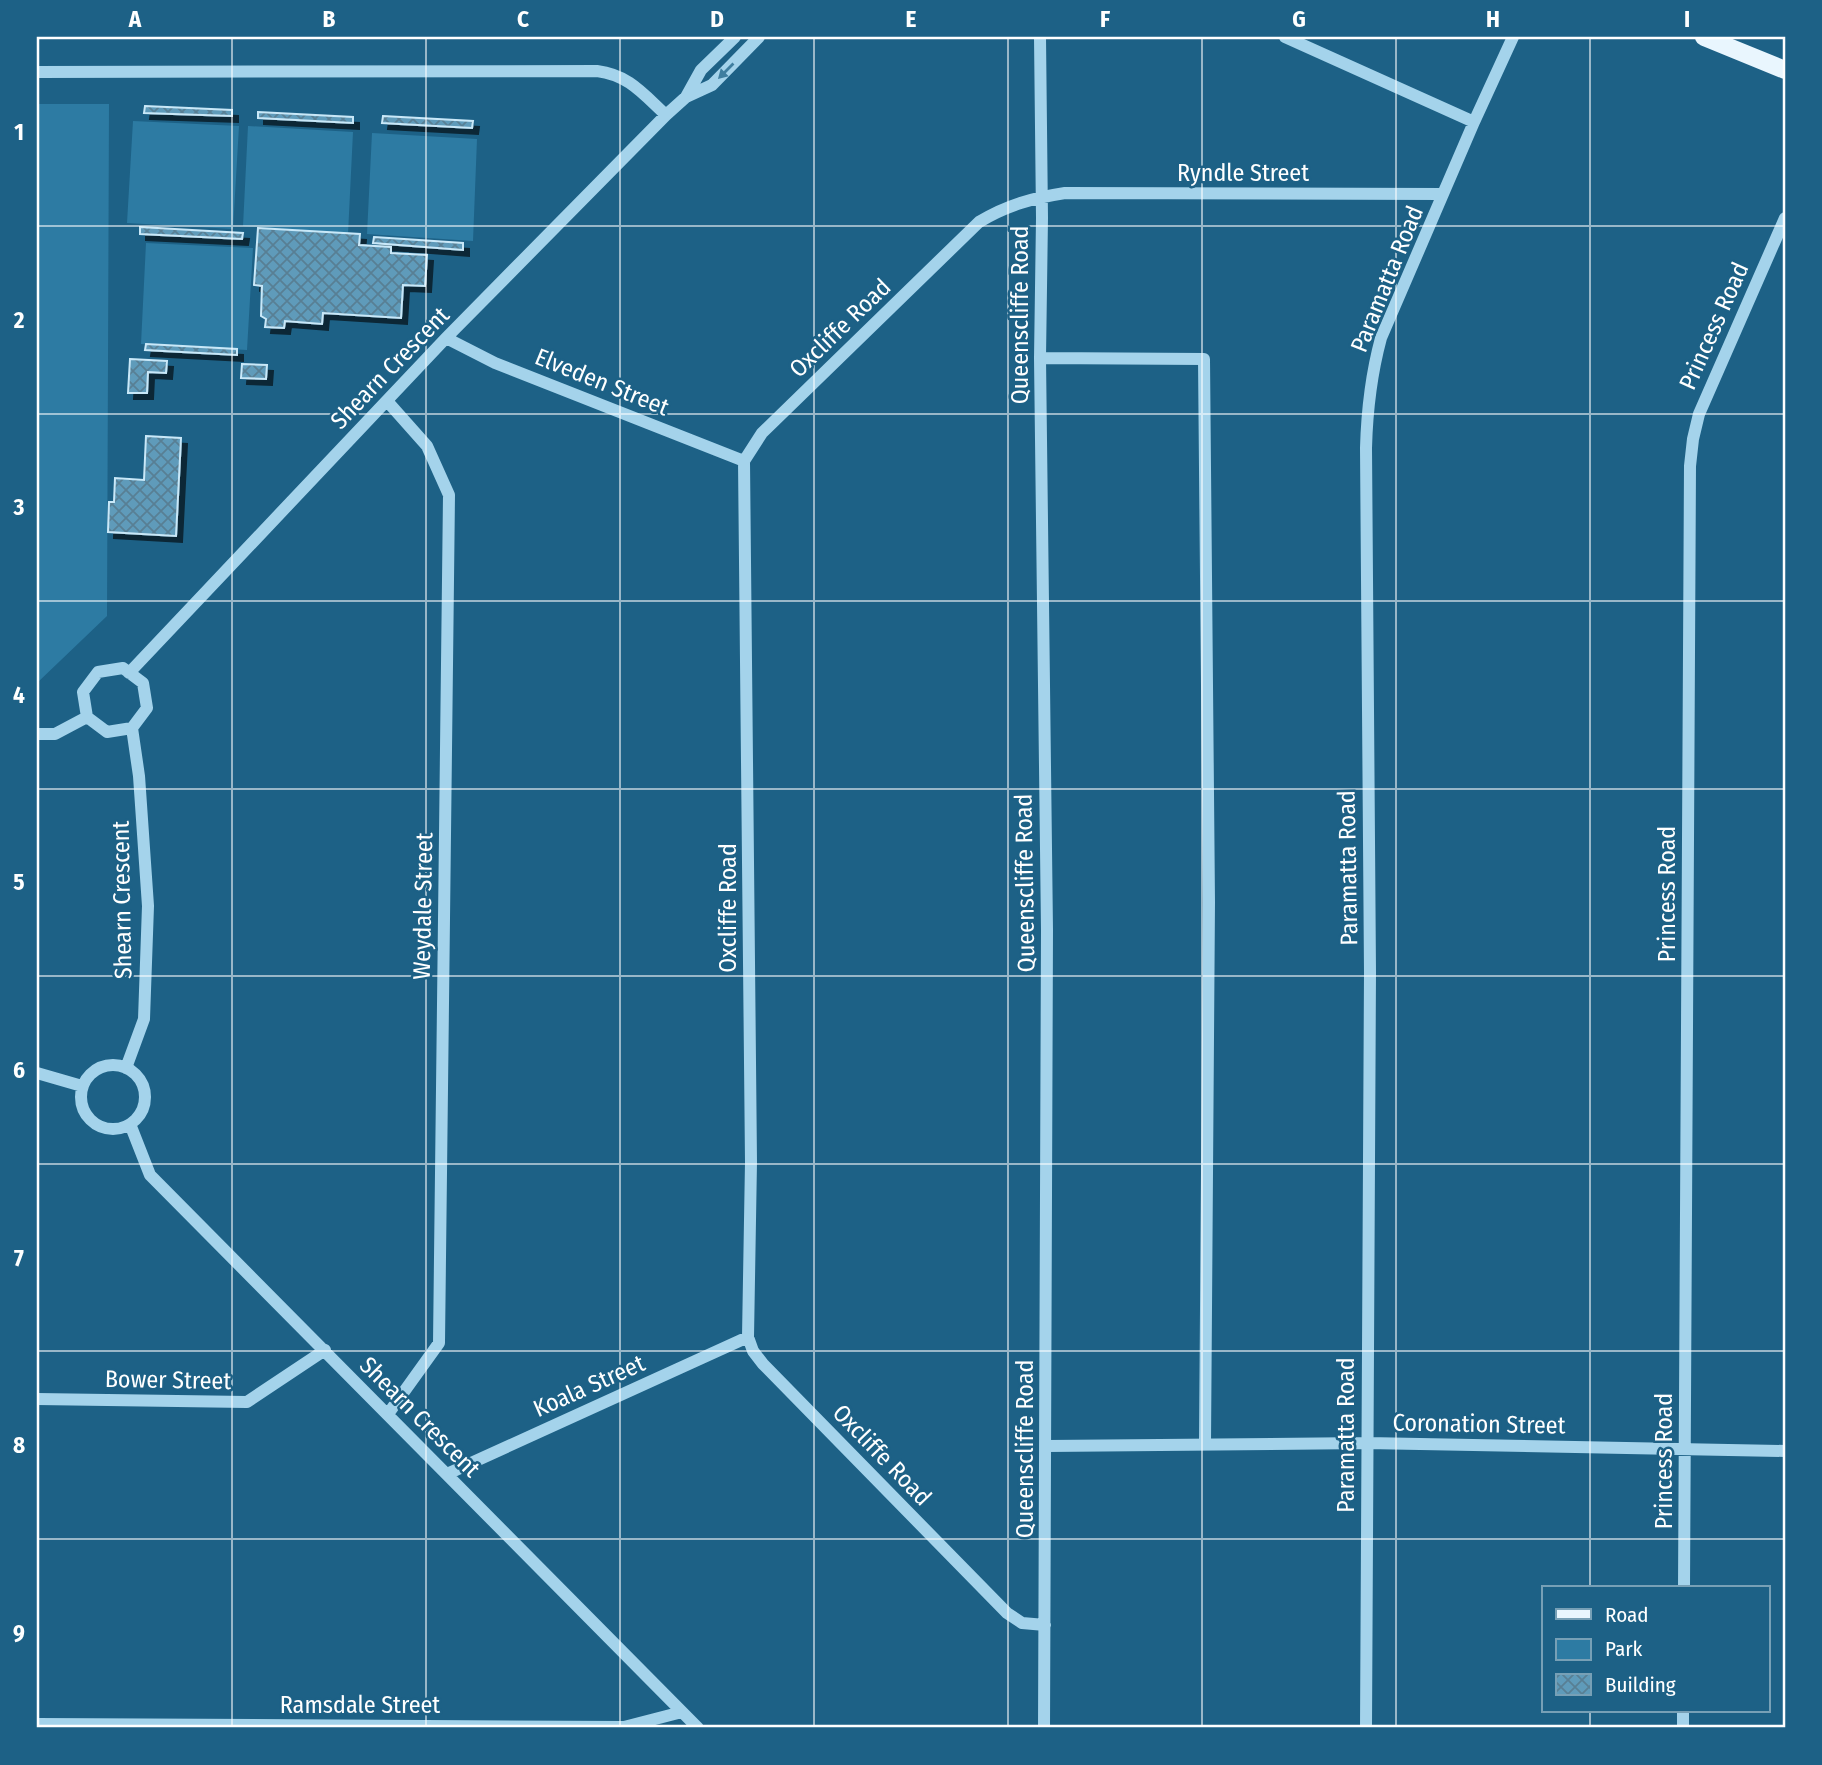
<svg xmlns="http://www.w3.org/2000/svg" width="1822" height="1765" font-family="'Fira Sans Condensed',sans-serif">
	<defs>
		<pattern id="building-cross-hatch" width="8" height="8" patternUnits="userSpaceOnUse" patternTransform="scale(1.75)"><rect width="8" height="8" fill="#5f9bba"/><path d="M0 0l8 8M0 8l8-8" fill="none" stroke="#587f94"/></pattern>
		<filter id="shadow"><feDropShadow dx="6" dy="6" stdDeviation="0" flood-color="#0009"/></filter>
	</defs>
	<rect width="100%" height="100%" fill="#1d6186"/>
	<path fill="#2d7ba3" d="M37,104H109L107,616L37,683Z
		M133,121L239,126L233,229L127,223Z
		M248,126L353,132L348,234L243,226Z
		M372,133L477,139L473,241L367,234Z
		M146,243L253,248L247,350L141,344Z"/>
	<path fill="url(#building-cross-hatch)" stroke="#c9e8f8" stroke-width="2" filter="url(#shadow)" d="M145,106L232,110V116L144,113Z
		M258,112L353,117V123L258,118Z
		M383,116L473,121L472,128L382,123Z
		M140,227L243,233L242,239L140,234Z
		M258,228L360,234L359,245L391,247V253L427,255L425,286L403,285L401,318L323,313L322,324L285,321L284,328L265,327L266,319L261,316L262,286L254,285Z
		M374,237L463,243V250L373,243Z
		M146,344L237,349V355L145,350Z
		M130,359L167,361L166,373L148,372L147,393H128Z
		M242,364L267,365L266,379L241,378Z
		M146,436L181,438L176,536L108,532L109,502H114L115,478L144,480Z"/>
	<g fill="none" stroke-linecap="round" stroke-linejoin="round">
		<path stroke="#a4d3eb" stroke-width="12" d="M1040,37L1042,218L1040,358L1047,930L1044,1728
			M1285,37L1474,122
			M37,72L597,71C629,75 643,94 666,115
			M686,97L701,70L735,37
			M446,338L495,363L744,461
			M1040,358L1204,359L1209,902L1205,1444
			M387,401L427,446L449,495L439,1343L388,1414
			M123,668L143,683L147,708L132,728L107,732L87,717L83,692L98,672Z
			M129,673L446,338L666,115L686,97L712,85L759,37
			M37,734H55L87,717
			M81 1097a32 32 0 1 1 64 0a32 32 0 1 1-64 0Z
			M126,1068L144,1019L148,906L139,776L132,728
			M37,1073L82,1086
			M130,1124L150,1175L698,1728
			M37,1399L247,1402L325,1350
			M1047,1446L1367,1443L1785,1451
			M447,1474L748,1337
			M1684,1588L1690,466L1693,439L1699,414L1785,218
			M1045,1625L1022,1623L1007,1613L763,1364L753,1351L748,1337L751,1162L744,461L762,433L979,222C1007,205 1033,198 1065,193L1443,194
			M37,1724L624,1727L682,1712
			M1366,1728L1370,972L1366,448C1367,411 1371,375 1381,338L1474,122L1513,37
			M1683,1728V1711"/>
		<path stroke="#e9f6fe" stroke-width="18" d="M1704,37L1785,70"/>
	</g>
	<defs><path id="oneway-solid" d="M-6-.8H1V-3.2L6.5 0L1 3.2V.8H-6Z" transform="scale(1.75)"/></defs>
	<use fill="#3f7e9f" href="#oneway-solid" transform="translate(726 71) rotate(135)"/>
	<path fill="none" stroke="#fff" stroke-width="2" stroke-opacity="0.55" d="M232,37V1728M426,37V1728M620,37V1728M814,37V1728M1008,37V1728M1202,37V1728M1396,37V1728M1590,37V1588M37,226H1785M37,414H1785M37,601H1785M37,789H1785M37,976H1785M37,1164H1785M37,1351H1785M37,1539H1785M1590,1711V1728"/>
	<g text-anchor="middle" stroke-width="5" stroke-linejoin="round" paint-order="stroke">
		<g font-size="24" fill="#fff" stroke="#1d6186">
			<text x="1243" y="181">Ryndle Street</text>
			<text transform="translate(1387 279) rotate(-68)" y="8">Paramatta Road</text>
			<text transform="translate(1020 315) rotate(-90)" y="8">Queenscliffe Road</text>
			<text transform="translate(1714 326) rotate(-66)" y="8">Princess Road</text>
			<text transform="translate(840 328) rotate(-44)" y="8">Oxcliffe Road</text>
			<text transform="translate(390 368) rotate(-46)" y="8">Shearn Crescent</text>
			<text transform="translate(602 382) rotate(22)" y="8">Elveden Street</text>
			<text transform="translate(1348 868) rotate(-91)" y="8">Paramatta Road</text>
			<text transform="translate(1025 883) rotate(-91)" y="8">Queenscliffe Road</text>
			<text transform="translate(1667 894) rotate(-90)" y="8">Princess Road</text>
			<text transform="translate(122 900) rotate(-91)" y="8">Shearn Crescent</text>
			<text transform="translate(423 906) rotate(-89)" y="8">Weydale Street</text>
			<text transform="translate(728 908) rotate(-90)" y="8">Oxcliffe Road</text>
			<text transform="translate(168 1380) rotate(1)" y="8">Bower Street</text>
			<text transform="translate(589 1386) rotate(-24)" y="8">Koala Street</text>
			<text transform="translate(420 1417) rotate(45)" y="8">Shearn Crescent</text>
			<text transform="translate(1479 1424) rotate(1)" y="8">Coronation Street</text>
			<text transform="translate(1346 1435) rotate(-90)" y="8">Paramatta Road</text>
			<text transform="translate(1025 1449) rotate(-90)" y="8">Queenscliffe Road</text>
			<text transform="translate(882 1455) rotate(46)" y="8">Oxcliffe Road</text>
			<text transform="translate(1664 1461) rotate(-90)" y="8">Princess Road</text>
			<text x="360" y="1713">Ramsdale Street</text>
		</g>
	</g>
	<rect width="1822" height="1765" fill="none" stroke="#1d6186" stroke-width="77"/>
	<rect x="1542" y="1586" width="228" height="126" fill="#1d6186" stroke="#77a0b6" stroke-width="2"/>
	<rect x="1556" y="1609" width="35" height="10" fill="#e9f6fe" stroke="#77a0b6" stroke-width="2"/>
	<text x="1605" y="1622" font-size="21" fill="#ffffff">Road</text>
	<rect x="1556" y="1639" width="35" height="21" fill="#2d7ba3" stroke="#77a0b6" stroke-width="2"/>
	<text x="1605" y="1656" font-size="21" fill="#ffffff">Park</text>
	<rect x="1556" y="1674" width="35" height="21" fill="url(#building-cross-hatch)" stroke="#77a0b6" stroke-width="2"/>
	<text x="1605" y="1692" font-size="21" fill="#ffffff">Building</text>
	<rect x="38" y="38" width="1746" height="1688" fill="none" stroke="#fff" stroke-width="2.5"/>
	<g font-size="23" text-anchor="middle" font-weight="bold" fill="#fff">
		<text x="135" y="27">A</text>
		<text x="329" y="27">B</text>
		<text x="523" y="27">C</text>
		<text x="717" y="27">D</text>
		<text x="911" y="27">E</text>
		<text x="1105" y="27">F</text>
		<text x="1299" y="27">G</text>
		<text x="1493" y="27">H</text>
		<text x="1687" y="27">I</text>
		<text x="19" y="140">1</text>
		<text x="19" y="328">2</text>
		<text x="19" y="515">3</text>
		<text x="19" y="703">4</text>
		<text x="19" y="890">5</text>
		<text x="19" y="1078">6</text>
		<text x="19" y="1266">7</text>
		<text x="19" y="1453">8</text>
		<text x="19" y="1641">9</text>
	</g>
</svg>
